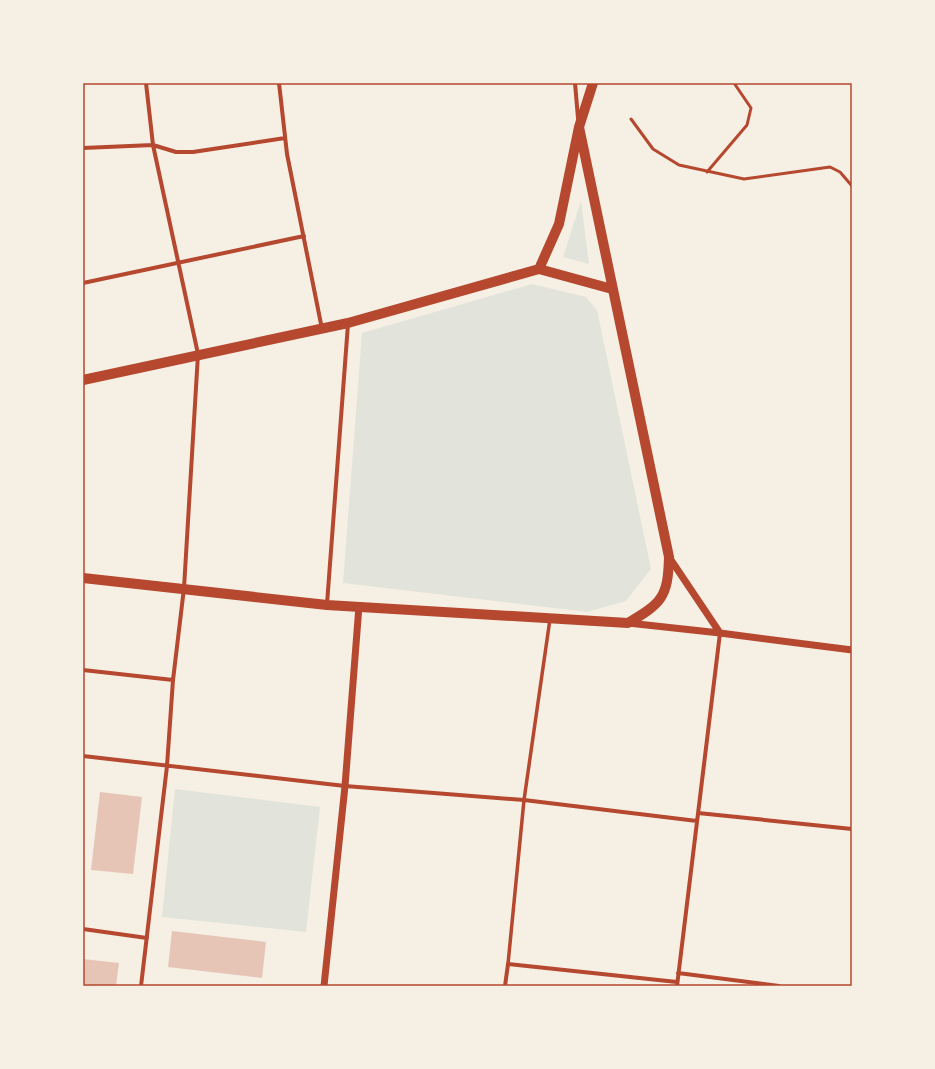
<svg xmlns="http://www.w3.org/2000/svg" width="935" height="1069" font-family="'Times New Roman',serif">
	<rect width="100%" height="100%" fill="#f6efe4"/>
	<path fill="#e2e4dc" d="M581,201L589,264L563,257Z
		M532,284L586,297L597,310L651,569L626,601L587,612L343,583L362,333Z
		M175,789L320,807L306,932L162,917Z"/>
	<path fill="#e6c5b7" d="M100,792L142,797L133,874L91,870Z
		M172,931L266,942L262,978L168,967Z
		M83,959L119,963L116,986H83Z"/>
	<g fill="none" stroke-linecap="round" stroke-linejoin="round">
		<path stroke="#b5482f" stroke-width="3" d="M631,119L653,149L679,165L744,179L830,167L840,172L852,186
			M707,172L747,125L751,108L734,83"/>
		<path stroke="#b5482f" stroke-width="3.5" d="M508,964L524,800L550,619"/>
		<path stroke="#b5482f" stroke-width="4" d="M279,83L287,154L322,329
			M575,83L578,118
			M83,148L153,145L176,152H193L285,138
			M83,283L304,236
			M327,604L348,324
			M83,670L173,680
			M83,756L345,786L524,800L697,821
			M698,813L852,829
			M83,929L147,938
			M678,973L779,986
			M141,986L167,766L173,680L184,588L198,354L153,145L146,83
			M505,986L508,964L677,982
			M677,986L720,633"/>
		<path stroke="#b5482f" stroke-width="7" d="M628,623L720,633L669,557
			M720,633L852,650
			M324,986L345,786L359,606"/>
		<path stroke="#b5482f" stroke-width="10" d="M539,269L612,289
			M83,380L348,323L539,269L559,224L579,127L593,83
			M83,578L327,605L628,623C662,603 668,597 669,557L579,127"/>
	</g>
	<rect width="935" height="1069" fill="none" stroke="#f6efe4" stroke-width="168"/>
	<rect x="84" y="84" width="767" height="901" fill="none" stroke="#b5482f" stroke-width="1.5"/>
</svg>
